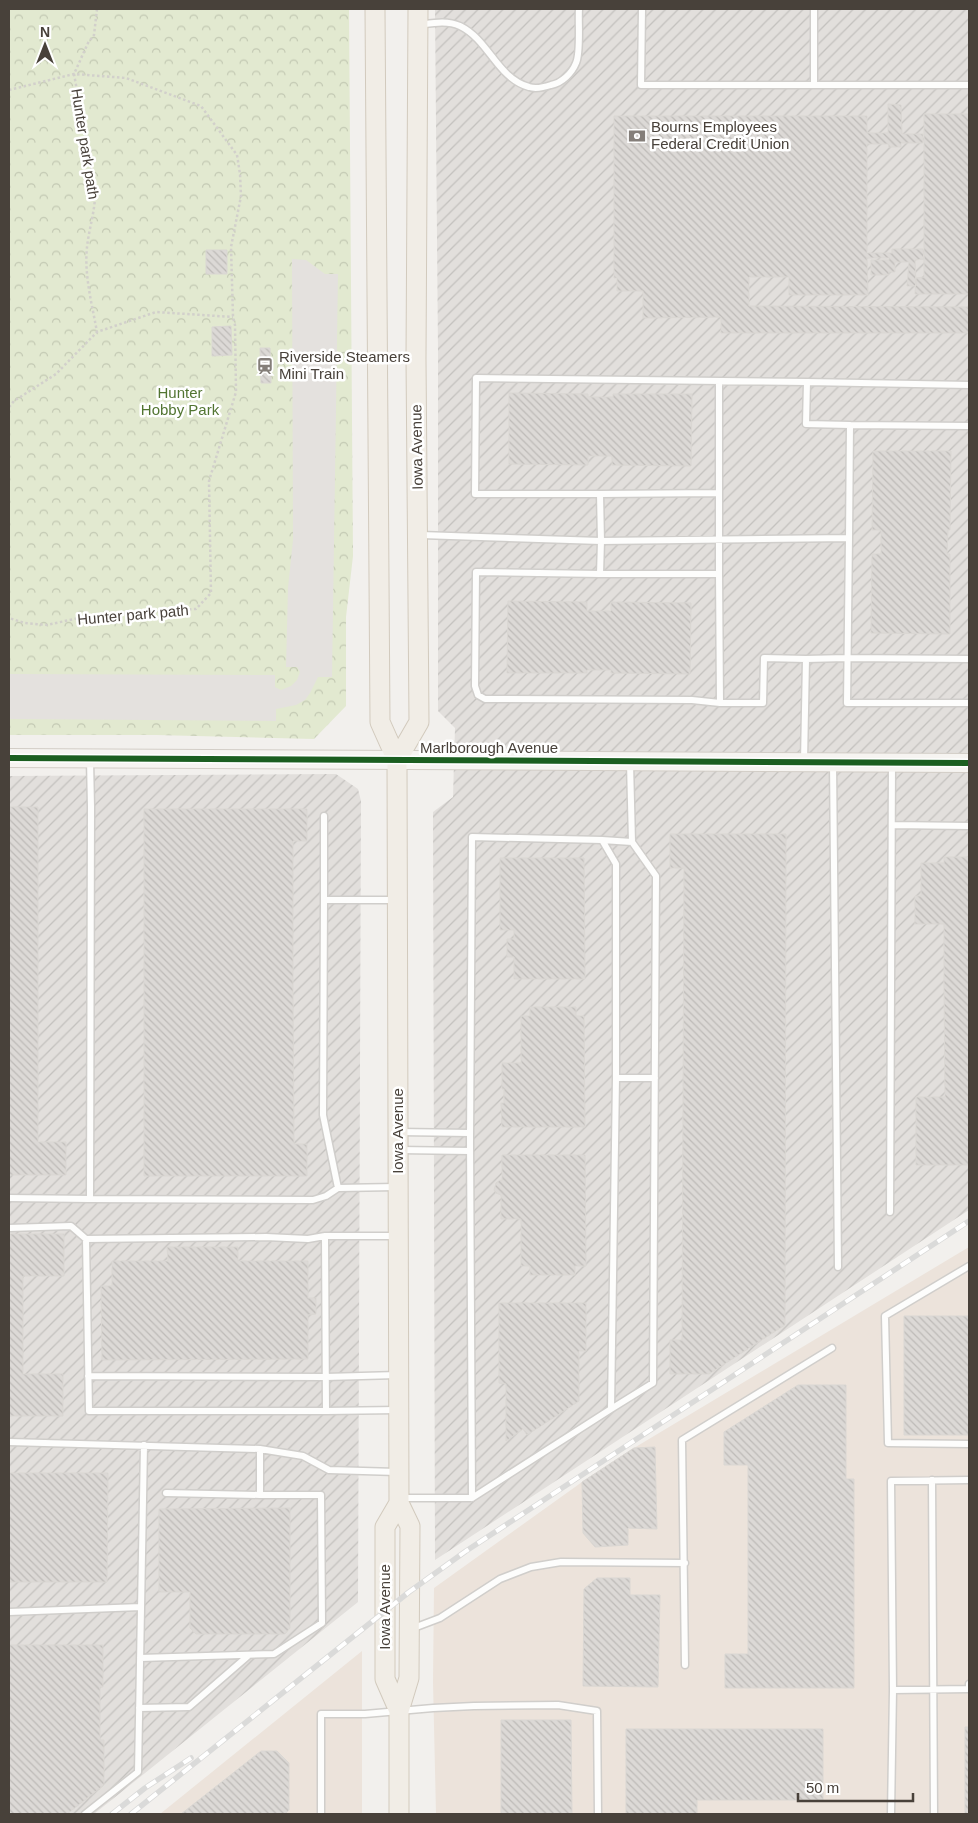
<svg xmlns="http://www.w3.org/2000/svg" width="978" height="1823" font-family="Helvetica,sans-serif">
	<defs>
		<pattern id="industrial-furrows" width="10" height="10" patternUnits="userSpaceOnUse" patternTransform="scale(1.25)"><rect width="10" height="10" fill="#e2dfdc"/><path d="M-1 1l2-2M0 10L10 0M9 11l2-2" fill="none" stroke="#c3c1be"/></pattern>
		<pattern id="park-crowns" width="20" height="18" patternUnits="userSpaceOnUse" patternTransform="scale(1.25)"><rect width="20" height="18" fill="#e2e9d0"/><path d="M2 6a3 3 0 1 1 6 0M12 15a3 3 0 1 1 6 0" fill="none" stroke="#c3c9b3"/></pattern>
		<pattern id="building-back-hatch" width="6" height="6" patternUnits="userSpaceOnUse" patternTransform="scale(1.25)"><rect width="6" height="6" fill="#dcd9d6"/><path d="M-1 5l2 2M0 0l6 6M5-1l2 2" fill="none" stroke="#bebbb8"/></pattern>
	</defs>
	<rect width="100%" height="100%" fill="#f2f0ed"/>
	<path fill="#ece3db" d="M969,1247V1814H436L433,1682L434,1588L582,1482L634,1448Z
		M362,1651V1814H160Z"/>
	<path fill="url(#industrial-furrows)" d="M435,9H969V1210L435,1560L433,812L453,797L455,728L438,711V351Z
		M336,774L358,789L361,801L358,1602L94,1814H9V776Z"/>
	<path fill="url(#park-crowns)" d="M9,9H349L353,556L346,617V706L314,739L156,735H9Z"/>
	<path fill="#e4e1de" d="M292,259L306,260L325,274H338L332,677H318L310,693L305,700L296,705L276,709V721L9,719V674L275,675V687L281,690L291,686L297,680L300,672L297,667H286L288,588L293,540Z"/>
	<path fill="url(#building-back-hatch)" stroke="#dad7d3" d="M888,104L901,105L902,134H923V143H901V147H889L888,144H867V253H892V249H923L924,259L915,260L916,286H907L909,262H895V272H889V275H871V260H889V258H867L868,295H789V277H749V306L969,307V333H721V317L643,318V291H617V278H614V116H867V133H888Z
		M924,114H969V294H915L916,278L924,277Z
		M206,250H227V274H206Z
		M231,326L232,355L212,356V327Z
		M260,348H270L271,383H261Z
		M509,393L588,394V397H613V394H692L691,466L612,465V456H588V465L509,464Z
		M873,451H951L950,530H948L947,554H950V634L871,633L872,554H881V530H872Z
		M508,601L587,602V611H611V602L691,603L690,674L611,673V670H587V673H507Z
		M9,807H38V1142H66V1175H9Z
		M144,809H307V841H293V994L294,1144H307V1176H144Z
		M670,834H786L785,1325L709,1374H670V1340H682L684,868H670Z
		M944,857H969V1165H916V1097H945L944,987V924H915V896H921V863H944Z
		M500,858H584L585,979H514V957H507V939H514V930H500Z
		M530,1007H576V1016H584L585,1127H502L501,1103H504V1089H502V1063H521V1016H530Z
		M502,1155H585L586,1266H575V1275H530V1266H521V1219H501V1195L496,1193L494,1190L496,1183L500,1180L502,1181Z
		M9,1234H64V1276H23V1374H63V1416H9Z
		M167,1247H238V1261H308V1298H316V1314L308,1315V1359L102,1360L101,1286H112V1261H168Z
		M499,1303H586V1351H579V1401L527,1435L523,1429L506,1441V1384L499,1383Z
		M904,1316H969V1435H904Z
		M798,1385H846V1479H854V1688H725V1654H748V1465H724V1432Z
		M655,1447L657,1529L628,1528V1545L595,1547L583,1533L582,1482L634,1448Z
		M9,1473H108L107,1582H9Z
		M290,1508V1628L285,1634H196L190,1628V1592H159V1509Z
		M597,1578H630V1595H660L658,1687L583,1686L584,1589Z
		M9,1645H103V1687H100V1740H104V1785L67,1814H9Z
		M501,1720H571L572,1814H501Z
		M965,1727H969V1814H965Z
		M626,1729H823V1800H697V1814H626Z
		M261,1751H277L289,1763V1810L285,1814H181Z"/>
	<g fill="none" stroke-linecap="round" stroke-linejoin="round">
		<g stroke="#d0cecb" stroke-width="9">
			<path id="lane" d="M642,9L641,85H969
				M814,9V85
				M419,25C433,23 447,20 460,26C489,40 497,78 529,87C535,89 545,87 551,85C562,83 572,73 576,63C581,52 578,21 579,9
				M476,378L807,382L806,424L850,425L849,538L601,541L600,494H475Z
				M719,381V574
				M807,382L969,385
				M850,425L969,426
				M600,494L719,493
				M421,535L601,541L600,574H719L720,703H763L764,658L806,659L804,761
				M849,538L847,703H969
				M600,574L476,572L475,686L478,695L485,699L692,700L720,703
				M806,659L846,658L969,659
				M90,760L91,807L90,1199L313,1200L326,1196L338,1188L396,1187
				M833,763L838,1267
				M324,816V900
				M892,825L969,826
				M602,840L632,842
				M616,1078H655
				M399,1132L470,1133
				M399,1150L470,1151
				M338,1188L323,1115L324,900H396
				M9,1198L90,1199
				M890,1212L892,763
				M9,1228L71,1226L86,1239L266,1237L308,1239L325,1236H397
				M86,1239L89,1411H326L325,1236
				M969,1266L885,1316L888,1443L969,1444
				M88,1376L326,1377L397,1375
				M326,1411L397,1410
				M9,1442L260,1449L303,1456L329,1470L397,1472
				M932,1480L934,1814
				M166,1493L260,1495
				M401,1498H472L470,1140L472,837L602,840L616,864V1078L611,1409L653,1383L656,876L632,842L630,763
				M472,1498L611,1409
				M9,1612L141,1607
				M411,1629L440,1618L500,1579L531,1567L561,1562L685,1563
				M140,1658L274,1654L322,1623L321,1495H260V1449
				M685,1665L682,1440L832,1348
				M893,1690L891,1481L969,1480
				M139,1708L189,1707L249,1655
				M85,1814L138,1772L144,1445
				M321,1814V1714H365L433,1708L474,1706L558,1705L597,1711L598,1814
				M891,1814L893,1690L969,1689V1684"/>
		</g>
		<g stroke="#d2cdc6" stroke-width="20">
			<path id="secondary" d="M9,758L969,763"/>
		</g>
		<g stroke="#d2cabd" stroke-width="21">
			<path id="primary" d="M375,9L380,722L397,760L399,1503L410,1526L409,1678L399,1711V1814
				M397,760L419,722L416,359L418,9
				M399,1503L385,1527V1679L399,1711"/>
		</g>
		<path stroke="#d2d0cb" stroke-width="2.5" stroke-dasharray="2.5 2.5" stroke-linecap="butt" d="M97,9L94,35L88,43L74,74L95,189C96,209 89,228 87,247C84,275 92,304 97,332
			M9,90L74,74L126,78L201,106L237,155L240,174L241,196L231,247L233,317L235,325L236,392L209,481L211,593L196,609L92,615L47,625L25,623L9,618
			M9,407L14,401L56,374L97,332L156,312L233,317"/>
		<use href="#lane" stroke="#fdfdfc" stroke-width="6"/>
		<use href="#secondary" stroke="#f6f4f1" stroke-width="18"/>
		<use href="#primary" stroke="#f1ede6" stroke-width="19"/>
		<g stroke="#dadad9" stroke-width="5.5">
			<path id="rail" d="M112,1814L145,1788L191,1758
				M131,1814L409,1592L466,1551L969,1221"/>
		</g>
		<use href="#rail" stroke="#fff" stroke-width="4" stroke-dasharray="11" stroke-linecap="butt"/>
		<g stroke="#fff" stroke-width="9">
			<path id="cycleway" d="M9,758L969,763"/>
		</g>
		<use href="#cycleway" stroke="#1b5e20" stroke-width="6"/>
	</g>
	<defs>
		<g id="bank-bare" transform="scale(1.35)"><path d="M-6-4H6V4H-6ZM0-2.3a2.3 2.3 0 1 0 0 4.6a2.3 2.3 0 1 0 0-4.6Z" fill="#847e79" stroke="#fff" stroke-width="2.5" paint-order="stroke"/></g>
		<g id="station-bare" transform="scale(1.35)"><path d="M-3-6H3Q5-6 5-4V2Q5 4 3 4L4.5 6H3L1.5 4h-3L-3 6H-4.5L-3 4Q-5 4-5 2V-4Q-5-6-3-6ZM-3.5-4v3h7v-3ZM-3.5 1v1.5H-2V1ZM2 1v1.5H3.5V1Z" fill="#847e79" stroke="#fff" stroke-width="2.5" paint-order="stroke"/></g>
	</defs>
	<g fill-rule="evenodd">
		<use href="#bank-bare" x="637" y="136"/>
		<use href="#station-bare" x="265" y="366"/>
	</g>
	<g text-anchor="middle" stroke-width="5" stroke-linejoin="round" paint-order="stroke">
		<g font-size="15" fill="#48413a" stroke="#fff" text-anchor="start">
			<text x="651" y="132">Bourns Employees<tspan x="651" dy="17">Federal Credit Union</tspan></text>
			<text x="279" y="362">Riverside Steamers<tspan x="279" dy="17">Mini Train</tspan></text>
		</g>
		<g font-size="15" fill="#48413a" stroke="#fff">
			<text transform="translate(85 144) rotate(81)" y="5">Hunter park path</text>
			<text transform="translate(417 447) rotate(-91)" y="5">Iowa Avenue</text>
			<text transform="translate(133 615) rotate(-5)" y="5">Hunter park path</text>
			<text x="489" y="753">Marlborough Avenue</text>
			<text transform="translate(398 1131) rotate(-90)" y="5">Iowa Avenue</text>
			<text transform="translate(385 1607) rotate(-90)" y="5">Iowa Avenue</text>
		</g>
		<g font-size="15" fill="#527532" stroke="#fff">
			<text x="180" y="398">Hunter<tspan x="180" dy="17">Hobby Park</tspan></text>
		</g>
	</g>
	<rect width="978" height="1823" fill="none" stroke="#48413a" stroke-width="20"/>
	<g transform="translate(45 45)" stroke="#ffffff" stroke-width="4" paint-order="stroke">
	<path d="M0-4L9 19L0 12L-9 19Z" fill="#48413a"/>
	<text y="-8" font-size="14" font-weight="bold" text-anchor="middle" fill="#48413a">N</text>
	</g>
	<path d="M798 1793v8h115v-8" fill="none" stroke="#48413a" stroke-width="2.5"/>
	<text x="806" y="1793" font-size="15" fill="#48413a" stroke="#ffffff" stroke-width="4" paint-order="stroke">50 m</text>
</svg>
